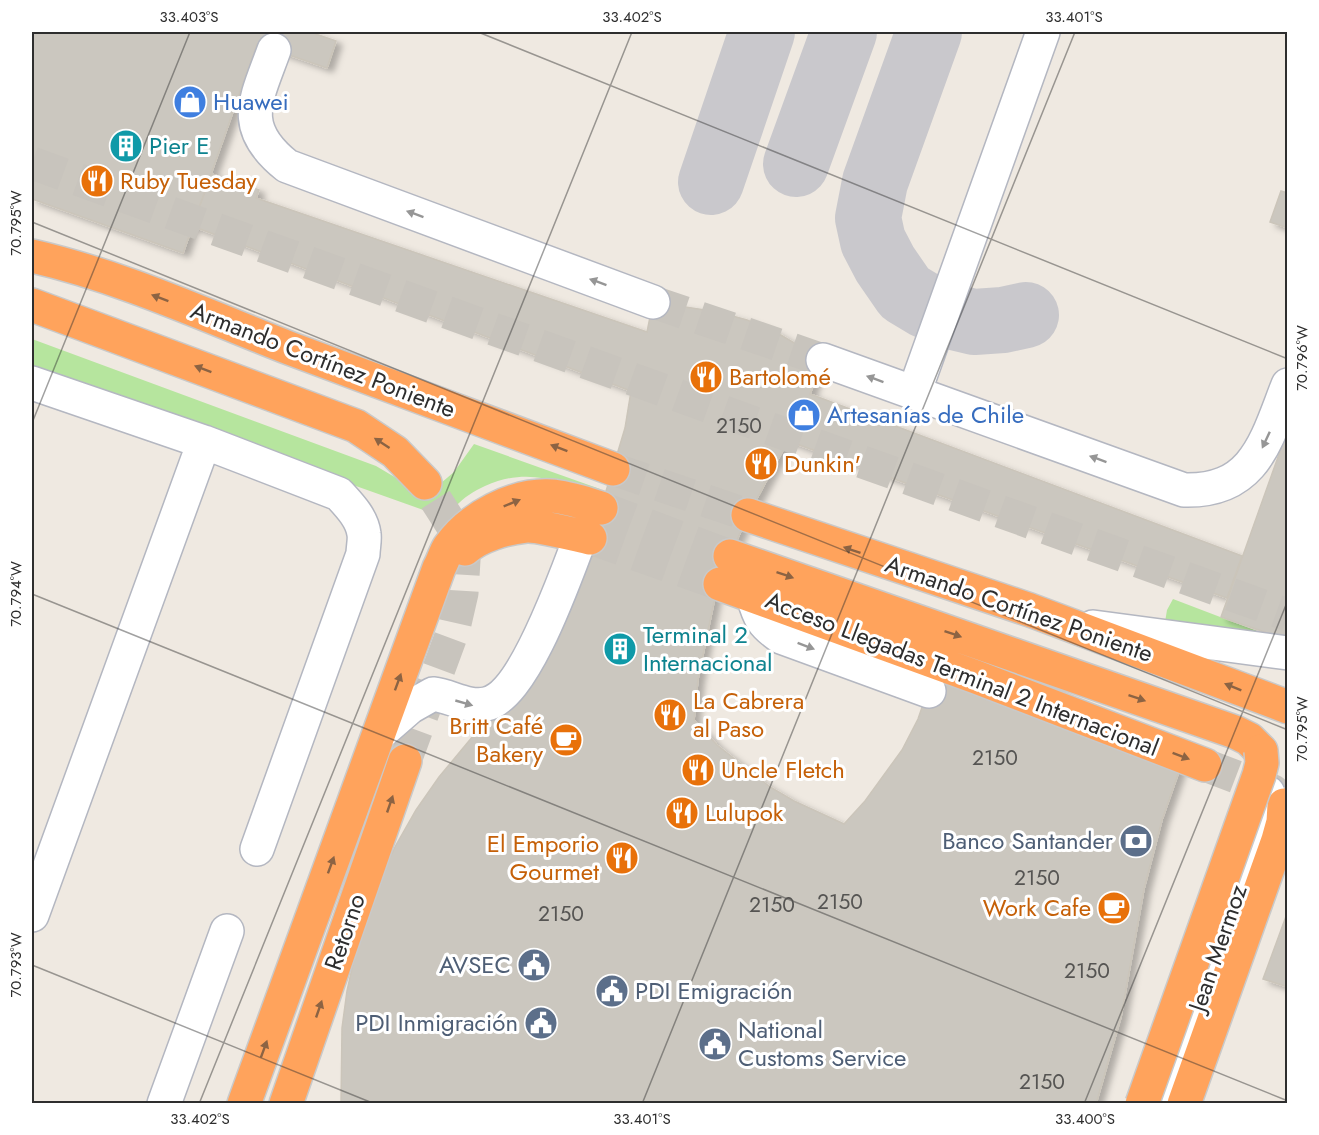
<svg xmlns="http://www.w3.org/2000/svg" width="1319" height="1135" font-family="Jost,sans-serif">
	<defs>
		<filter id="shadow"><feDropShadow dx="6" dy="4" stdDeviation="3" flood-color="#0004"/></filter>
	</defs>
	<rect width="100%" height="100%" fill="#efe9e1"/>
	<path fill="#b6e59e" d="M32,339L376,466L403,482L421,500L454,472L474,444L600,489L597,493C557,481 527,467 485,486C474,491 464,497 455,507C450,514 445,522 439,529L429,512L32,371Z
		M1173,599L1270,636L1165,622L1167,610Z"/>
	<g fill="none" stroke-linecap="round" stroke-linejoin="round">
		<path stroke="#c9c8cc" stroke-width="66" d="M929,32L875,182L868,218L873,241L885,264L905,293L925,305L949,316L974,322L1003,320L1026,315
			M796,164L844,32
			M711,182L762,32"/>
	</g>
	<path fill="#cbc7bf" stroke="#cbc5ba" stroke-width="1.5" filter="url(#shadow)" d="M32,32H310L336,41L327,68L257,44L183,253L32,199Z
		M212,174L259,190L256,198L647,332L653,302L718,312L747,320L774,331L823,360L810,394L1242,556L1227,598L788,441L748,515L730,556L715,597L698,679L694,720L717,745L770,787L794,801L844,824L865,801L902,750L918,719L936,667L1183,760L1162,820L1144,889L1121,1017L1096,1104H341L342,1028L347,991L355,955L372,895L396,845L416,810L439,777L488,718L601,508L625,428L631,391L192,226Z
		M1281,191L1288,193V228L1270,222Z
		M1288,429V640L1221,617Z
		M1288,911V987L1263,979Z"/>
	<g fill="none" stroke-linecap="round" stroke-linejoin="round">
		<path stroke="#c8c4bd" stroke-width="33" stroke-dasharray="33 16" stroke-linecap="butt" d="M32,163L1288,615
			M653,302L823,360"/>
		<path stroke="#c8c4bd" stroke-width="33" stroke-dasharray="33 16" stroke-linecap="butt" d="M613,469L748,515
			M601,508L730,556
			M590,538L720,584
			M405,761L454,628L462,593L464,560L455,530L425,483
			M1205,765L1273,791L1280,797"/>
		<g stroke="#b4b7c1" stroke-width="36">
			<path id="minor" d="M274,50C256,100 238,127 287,166L653,302
				M823,360L1184,490C1255,492 1266,441 1288,385
				M32,383L204,442L339,494C349,505 362,518 364,534C365,540 363,548 363,554L257,849
				M914,393L1043,32
				M753,596C759,617 762,624 781,637L929,691
				M1093,627L1288,653
				M379,734L410,707L433,694C451,696 467,708 486,704C525,696 567,572 581,536
				M32,915L204,442
				M164,1104L227,931
				M1163,1104L1270,800L1268,793"/>
		</g>
		<g stroke="#c9c9c9" stroke-width="36">
			<path id="highway" d="M32,256C120,276 205,315 289,348C397,389 505,428 613,469
				M32,305L356,426L395,452L425,483
				M748,515L1030,610L1288,707
				M465,549C479,536 506,528 526,526C538,525 576,535 590,538
				M730,556L1235,732L1249,739L1261,751
				M720,584L976,677L1205,765
				M244,1104L439,568C443,561 445,553 449,547C470,517 514,494 551,496C568,497 584,503 601,508
				M286,1104L405,761
				M1184,1104L1278,840L1283,822L1284,805"/>
		</g>
		<use href="#minor" stroke="#fff" stroke-width="33"/>
		<use href="#highway" stroke="#ffa35c" stroke-width="33"/>
		<g stroke="#c9c9c9" stroke-width="36" stroke-linecap="butt">
			<path id="highway-bridge" d="M1142,1104L1259,775L1262,763L1261,751"/>
		</g>
		<use href="#highway-bridge" stroke="#ffa35c" stroke-width="33"/>
	</g>
	<defs><path id="oneway-solid" d="M-6-.8H1V-3.2L6.5 0L1 3.2V.8H-6Z" transform="scale(1.5)"/></defs>
	<g fill="#969696">
		<use href="#oneway-solid" transform="translate(415 214) rotate(-160)"/>
		<use href="#oneway-solid" transform="translate(598 282) rotate(-160)"/>
		<use href="#oneway-solid" transform="translate(875 379) rotate(-160)"/>
		<use href="#oneway-solid" transform="translate(1266 440) rotate(115)"/>
		<use href="#oneway-solid" transform="translate(1098 459) rotate(-160)"/>
		<use href="#oneway-solid" transform="translate(806 646) rotate(21)"/>
		<use href="#oneway-solid" transform="translate(464 703) rotate(16)"/>
	</g>
	<g fill="#8c6343">
		<use href="#oneway-solid" transform="translate(160 298) rotate(-159)"/>
		<use href="#oneway-solid" transform="translate(203 369) rotate(-159)"/>
		<use href="#oneway-solid" transform="translate(382 443) rotate(-147)"/>
		<use href="#oneway-solid" transform="translate(559 448) rotate(-159)"/>
		<use href="#oneway-solid" transform="translate(512 503) rotate(-22)"/>
		<use href="#oneway-solid" transform="translate(852 550) rotate(-161)"/>
		<use href="#oneway-solid" transform="translate(785 575) rotate(19)"/>
		<use href="#oneway-solid" transform="translate(953 634) rotate(19)"/>
		<use href="#oneway-solid" transform="translate(398 682) rotate(-70)"/>
		<use href="#oneway-solid" transform="translate(1233 687) rotate(-158)"/>
		<use href="#oneway-solid" transform="translate(1137 698) rotate(19)"/>
		<use href="#oneway-solid" transform="translate(1181 756) rotate(21)"/>
		<use href="#oneway-solid" transform="translate(390 804) rotate(-71)"/>
		<use href="#oneway-solid" transform="translate(331 865) rotate(-70)"/>
		<use href="#oneway-solid" transform="translate(319 1009) rotate(-71)"/>
		<use href="#oneway-solid" transform="translate(264 1049) rotate(-70)"/>
	</g>
	<path fill="none" stroke="#2e2e2e" stroke-width="1.5" stroke-opacity="0.45" d="M478,32L1288,359M32,222L1288,730M32,423L190,32M32,594L1288,1101M32,965L375,1104M199,1104L632,32M642,1104L1075,32M1084,1104L1288,600"/>
	<defs>
		<g id="shop-disc" transform="scale(1.725)"><circle r="9.5" fill="#3f7fe0" stroke="#fff"/><path d="M-5-2.5h2.3a2.7 3.5 0 0 1 5.4 0H5L5.5 6h-11ZM-1.5-2.5h3a1.5 2.3 0 0 0-3 0Z" fill="#fff"/></g>
		<g id="building-disc" transform="scale(1.725)"><circle r="9.5" fill="#0f9aa8" stroke="#fff"/><path d="M-4-6H4V6H1V3H-1V6H-4ZM-2.5-4.3h1.7v1.8h-1.7ZM.8-4.3h1.7v1.8H.8ZM-2.5-1h1.7V.8h-1.7ZM.8-1h1.7V.8H.8Z" fill="#fff"/></g>
		<g id="restaurant-disc" transform="scale(1.725)"><circle r="9.5" fill="#e8710a" stroke="#fff"/><path d="M-5-6h1v4h1v-4h1v4h1v-4h1v5L-1.5 .5V6h-2V.5L-5-1ZM5-6V6H3V1.5H1.5Q1.5-4 5-6Z" fill="#fff"/></g>
		<g id="cafe-disc" transform="scale(1.725)"><circle r="9.5" fill="#e8710a" stroke="#fff"/><path d="M-5.5-4.5H6V0H3Q3 3.5 0 3.5H-2.5Q-5.5 3.5-5.5 0ZM3-3.2v2h1.7v-2ZM-6 4.5H4V6H-6Z" fill="#fff"/></g>
		<g id="bank-disc" transform="scale(1.725)"><circle r="9.5" fill="#5c6f8a" stroke="#fff"/><path d="M-6-4H6V4H-6ZM0-2.3a2.3 2.3 0 1 0 0 4.6a2.3 2.3 0 1 0 0-4.6Z" fill="#fff"/></g>
		<g id="civic-disc" transform="scale(1.725)"><circle r="9.5" fill="#5c6f8a" stroke="#fff"/><path d="M-.6-6.5H3V-4.5H.6V-3L4-1V1h2V6H-6V1h2V-1L-.6-3ZM-1.2 2.5V6h2.4V2.5Z" fill="#fff"/></g>
	</defs>
	<g fill-rule="evenodd">
		<use href="#shop-disc" x="190" y="102"/>
		<use href="#building-disc" x="126" y="146"/>
		<use href="#restaurant-disc" x="97" y="181"/>
		<use href="#restaurant-disc" x="706" y="377"/>
		<use href="#shop-disc" x="804" y="415"/>
		<use href="#restaurant-disc" x="761" y="464"/>
		<use href="#building-disc" x="620" y="649"/>
		<use href="#restaurant-disc" x="670" y="715"/>
		<use href="#cafe-disc" x="566" y="740"/>
		<use href="#restaurant-disc" x="698" y="770"/>
		<use href="#restaurant-disc" x="682" y="813"/>
		<use href="#bank-disc" x="1136" y="841"/>
		<use href="#restaurant-disc" x="622" y="858"/>
		<use href="#cafe-disc" x="1114" y="908"/>
		<use href="#civic-disc" x="534" y="965"/>
		<use href="#civic-disc" x="612" y="991"/>
		<use href="#civic-disc" x="541" y="1023"/>
		<use href="#civic-disc" x="715" y="1044"/>
	</g>
	<g text-anchor="middle" stroke-width="6" stroke-linejoin="round" paint-order="stroke">
		<g font-size="21" fill="#555452">
			<text x="739" y="433">2150</text>
			<text x="995" y="765">2150</text>
			<text x="1037" y="885">2150</text>
			<text x="840" y="909">2150</text>
			<text x="772" y="912">2150</text>
			<text x="561" y="921">2150</text>
			<text x="1087" y="978">2150</text>
			<text x="1042" y="1089">2150</text>
		</g>
		<g font-size="24" fill="#366cbe" stroke="#fff" text-anchor="start">
			<text x="213" y="110">Huawei</text>
			<text x="827" y="423">Artesanías de Chile</text>
		</g>
		<g font-size="24" fill="#0d838f" stroke="#fff" text-anchor="start">
			<text x="149" y="154">Pier E</text>
			<text x="643" y="643">Terminal 2<tspan x="643" dy="28">Internacional</tspan></text>
		</g>
		<g font-size="24" fill="#c56008" stroke="#fff" text-anchor="start">
			<text x="120" y="189">Ruby Tuesday</text>
			<text x="729" y="385">Bartolomé</text>
			<text x="784" y="472">Dunkin'</text>
			<text x="693" y="709">La Cabrera<tspan x="693" dy="28">al Paso</tspan></text>
			<text x="543" y="734" text-anchor="end">Britt Café<tspan x="543" dy="28">Bakery</tspan></text>
			<text x="721" y="778">Uncle Fletch</text>
			<text x="705" y="821">Lulupok</text>
			<text x="599" y="852" text-anchor="end">El Emporio<tspan x="599" dy="28">Gourmet</tspan></text>
			<text x="1091" y="916" text-anchor="end">Work Cafe</text>
		</g>
		<g font-size="24" fill="#2e2e2e" stroke="#fff">
			<text transform="translate(323 360) rotate(21)" y="8">Armando Cortínez Poniente</text>
			<text transform="translate(1019 609) rotate(19)" y="8">Armando Cortínez Poniente</text>
			<text transform="translate(962 674) rotate(21)" y="8">Acceso Llegadas Terminal 2 Internacional</text>
			<text transform="translate(345 932) rotate(-71)" y="8">Retorno</text>
			<text transform="translate(1218 948) rotate(-71)" y="8">Jean Mermoz</text>
		</g>
		<g font-size="24" fill="#4e5e75" stroke="#fff" text-anchor="end">
			<text x="1113" y="849">Banco Santander</text>
			<text x="511" y="973">AVSEC</text>
			<text x="635" y="999" text-anchor="start">PDI Emigración</text>
			<text x="518" y="1031">PDI Inmigración</text>
			<text x="738" y="1038" text-anchor="start">National<tspan x="738" dy="28">Customs Service</tspan></text>
		</g>
	</g>
	<rect width="1319" height="1135" fill="none" stroke="#ffffff" stroke-width="66"/>
	<rect x="33" y="33" width="1253" height="1069" fill="none" stroke="#2e2e2e" stroke-width="2"/>
	<g font-size="15" text-anchor="middle" fill="#2e2e2e">
		<text x="189" y="22">33.403°S</text>
		<text x="632" y="22">33.402°S</text>
		<text x="1074" y="22">33.401°S</text>
		<text transform="translate(16 223) rotate(-90)" y="5">70.795°W</text>
		<text transform="translate(1302 358) rotate(-90)" y="5">70.796°W</text>
		<text transform="translate(16 594) rotate(-90)" y="5">70.794°W</text>
		<text transform="translate(1302 729) rotate(-90)" y="5">70.795°W</text>
		<text transform="translate(16 965) rotate(-90)" y="5">70.793°W</text>
		<text x="200" y="1124">33.402°S</text>
		<text x="642" y="1124">33.401°S</text>
		<text x="1085" y="1124">33.400°S</text>
	</g>
</svg>
